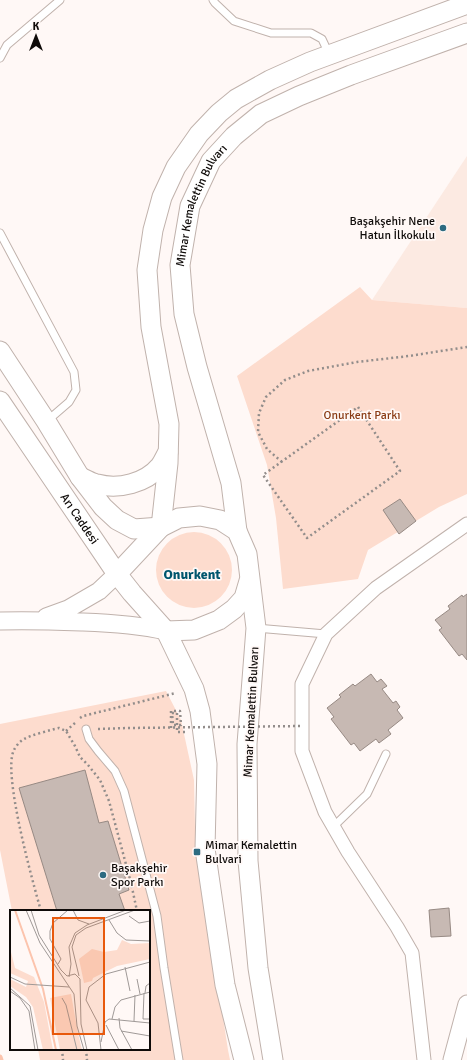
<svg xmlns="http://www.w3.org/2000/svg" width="467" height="1060" font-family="Signika,sans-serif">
	<rect width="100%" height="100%" fill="#fff8f6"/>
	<path fill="#fceae2" d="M467,156V308L372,300Z"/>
	<path fill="#fddcce" d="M360,287L372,300L467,308V494L439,507L368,550L358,579L283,589L276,518L267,465L237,376Z
		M156 570a38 38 0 1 1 76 0a38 38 0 1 1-76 0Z
		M166,691L181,720L194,780L195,827L205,901L228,1050L230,1060H40L38,1049H149V911H12L0,850V724Z"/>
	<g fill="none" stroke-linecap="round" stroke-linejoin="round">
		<path stroke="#fcc4ad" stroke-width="5" d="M0,1057L1,1060"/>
	</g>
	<path fill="#c7b9b3" stroke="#978a84" d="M400,499L416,521L399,534L383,510Z
		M467,594V660L462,654L459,656L439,630L442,628L435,620L450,609L448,606L462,595L463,597Z
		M371,674L377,682L381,679L387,686L382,689L393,703L396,701L400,707L397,710L403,718L388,730L391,734L379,743L376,739L360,751L354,743L351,745L331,719L334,717L327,708L341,697L339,695L353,684L355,686Z
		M85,770L99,823L108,821L129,890L119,894L125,911H57L19,788Z
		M449,908L451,936L431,937L429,910Z"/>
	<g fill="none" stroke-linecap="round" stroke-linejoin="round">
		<g stroke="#c0b2ac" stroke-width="9">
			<path id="service" d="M213,0L215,3L234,21L271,33H311L322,39L329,54
				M0,58L7,45L60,0
				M0,233L74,372L76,390L69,402L47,421
				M256,628L326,634
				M86,729L89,739L98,751L115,771L124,791L157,916L164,968L179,1060
				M333,827L367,794L386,754"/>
		</g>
		<g stroke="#c0b2ac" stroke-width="15">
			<path id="minor" d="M424,1060L412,953L397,927L348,852L325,812L302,751V684L326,634L376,588L467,524"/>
		</g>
		<g stroke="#c0b2ac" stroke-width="19">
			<path id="tertiary" d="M46,617L68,609L99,591L117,574
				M0,621C28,620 55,621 83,622C111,623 139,625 166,631
				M452,1060L467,1004"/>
		</g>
		<g stroke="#c0b2ac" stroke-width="21">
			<g id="secondary">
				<path d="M0,351L46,421L80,477L103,507L117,520L134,529L161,527"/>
				<path id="s1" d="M0,401L117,574L132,593L166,631L194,689L200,711L207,764L205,849L225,985L244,1060"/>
				<path d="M80,477C86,479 91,483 97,484C119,490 146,483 160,466C163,462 165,457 168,452"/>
				<path d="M161,527L168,463L169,424L151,327L147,270L153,230L162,197L176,167L199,134L219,113L236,99L270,80L310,62L467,4"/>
				<path id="s2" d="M237,531L231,483L197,367L184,314L180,265L190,206L211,161L234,136L261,114L299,96L351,75L467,33"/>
				<path d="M117,574L161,527L179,518L200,516L220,520L237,531L247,554L256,628L247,744L248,861L258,968L273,1060"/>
				<path d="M166,631L194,630L219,620L234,609L244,598L249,581"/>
			</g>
		</g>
		<path stroke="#928d8b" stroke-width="2.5" stroke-dasharray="2 3" stroke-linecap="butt" d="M358,407L400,471L307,538L263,475Z
			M282,462L267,449L258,432L259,413L266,397L285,380L308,371L357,362L409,356L467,347
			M177,713V732H186
			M80,718L83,716L176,693
			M98,729L128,728
			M66,731L75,723
			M41,911C33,883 2,772 14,750C16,746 20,741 24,739C31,735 51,730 59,728L66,731L75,746L80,757L88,765L100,780L109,801L131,883L137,911
			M62,1049L63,1060
			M86,1049L87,1060"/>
		<use href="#service" stroke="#fff" stroke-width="7"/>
		<use href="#minor" stroke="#fff" stroke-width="13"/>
		<use href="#tertiary" stroke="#fff" stroke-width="17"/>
		<use href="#secondary" stroke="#fff" stroke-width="19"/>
		<path stroke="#928d8b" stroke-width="2.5" stroke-dasharray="2 3" stroke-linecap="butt" d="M128,728L302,726
			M171,728V711H180L181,725H173L172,713H177"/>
	</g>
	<g fill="#2d6b81" stroke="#fff8f6" stroke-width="1.5">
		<circle cx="443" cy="228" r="4"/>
		<rect x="193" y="848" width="8" height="8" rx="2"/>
		<circle cx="103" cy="875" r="4"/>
	</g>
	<g text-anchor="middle" stroke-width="3.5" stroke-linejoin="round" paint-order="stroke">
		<g font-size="12" fill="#0f0b09" stroke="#fff8f6">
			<text dy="4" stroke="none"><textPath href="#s2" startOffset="337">Mimar Kemalettin Bulvarı</textPath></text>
			<text dy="4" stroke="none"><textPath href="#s1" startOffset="142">Arı Caddesi</textPath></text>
			<text transform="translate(251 712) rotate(-87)" y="4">Mimar Kemalettin Bulvarı</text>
		</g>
		<g font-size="12" fill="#0f0b09" stroke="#fff8f6" text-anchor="start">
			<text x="435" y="225" text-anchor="end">Başakşehir Nene<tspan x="435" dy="14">Hatun İlkokulu</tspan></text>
			<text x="205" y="849">Mimar Kemalettin<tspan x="205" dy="14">Bulvari</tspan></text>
			<text x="111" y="872">Başakşehir<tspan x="111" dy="14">Spor Parkı</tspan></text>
		</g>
		<g font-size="12" fill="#8a3b14" stroke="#fff8f6">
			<text x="362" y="419">Onurkent Parkı</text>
		</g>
		<g font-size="14" font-weight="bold" fill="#00566e" stroke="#fff8f6">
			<text x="192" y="579">Onurkent</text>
		</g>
	</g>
	<g transform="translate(10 910)">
		<rect width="140" height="140" fill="#fff8f6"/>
		<path d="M112,30L121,34L140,33V49L107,56L83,68L82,71L74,73L69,49L82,39L94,42L107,40ZM0,38L5,58L24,67L34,92L43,140H33L23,97L16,87L0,76V69L16,77L18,71L0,63ZM61,84L68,123L72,140H50L40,88Z" fill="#fddcce"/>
		<path fill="none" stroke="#fcc4ad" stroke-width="2" d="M5,0L33,79L46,140"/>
		<path fill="none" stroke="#9f9997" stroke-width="1" d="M16,0L30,33L64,84L67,116L74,140M21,0L29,25L51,60L57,66L65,64L70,69L71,114L77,140M63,0L68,10L79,14M119,6L129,13L140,11M99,10L107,23L116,30L140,31M48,54L51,49L40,29V21L43,13L58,0M115,57L120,81M69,66L62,37L66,25L76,18L125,0M0,67L15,74L59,77M59,67L61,54L59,37L65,23L77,15L116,0M127,69L130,84M0,78L20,96L28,140M0,81L10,88L19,101L25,140M134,83L133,109H140M135,83L136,76L140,73M52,88L56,95L67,140M109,108L110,118L122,140M102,109L105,97L111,90L140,82M124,111L125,85M96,115L109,140M111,121L140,126M91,132L95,112L99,109L140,113M91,140L88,113L76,90L79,77L96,64L140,52"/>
		<path fill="#e8590c" fill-opacity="0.15" stroke="#e8590c" stroke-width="2" d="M43,8H94V124H43Z"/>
		<rect width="140" height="140" fill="none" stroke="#0f0b09" stroke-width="2"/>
	</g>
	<g transform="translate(36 36)" stroke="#fff8f6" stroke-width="3" paint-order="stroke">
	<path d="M0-3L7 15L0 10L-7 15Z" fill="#0f0b09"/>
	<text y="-6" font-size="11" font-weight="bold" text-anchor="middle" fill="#0f0b09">K</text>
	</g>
</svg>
